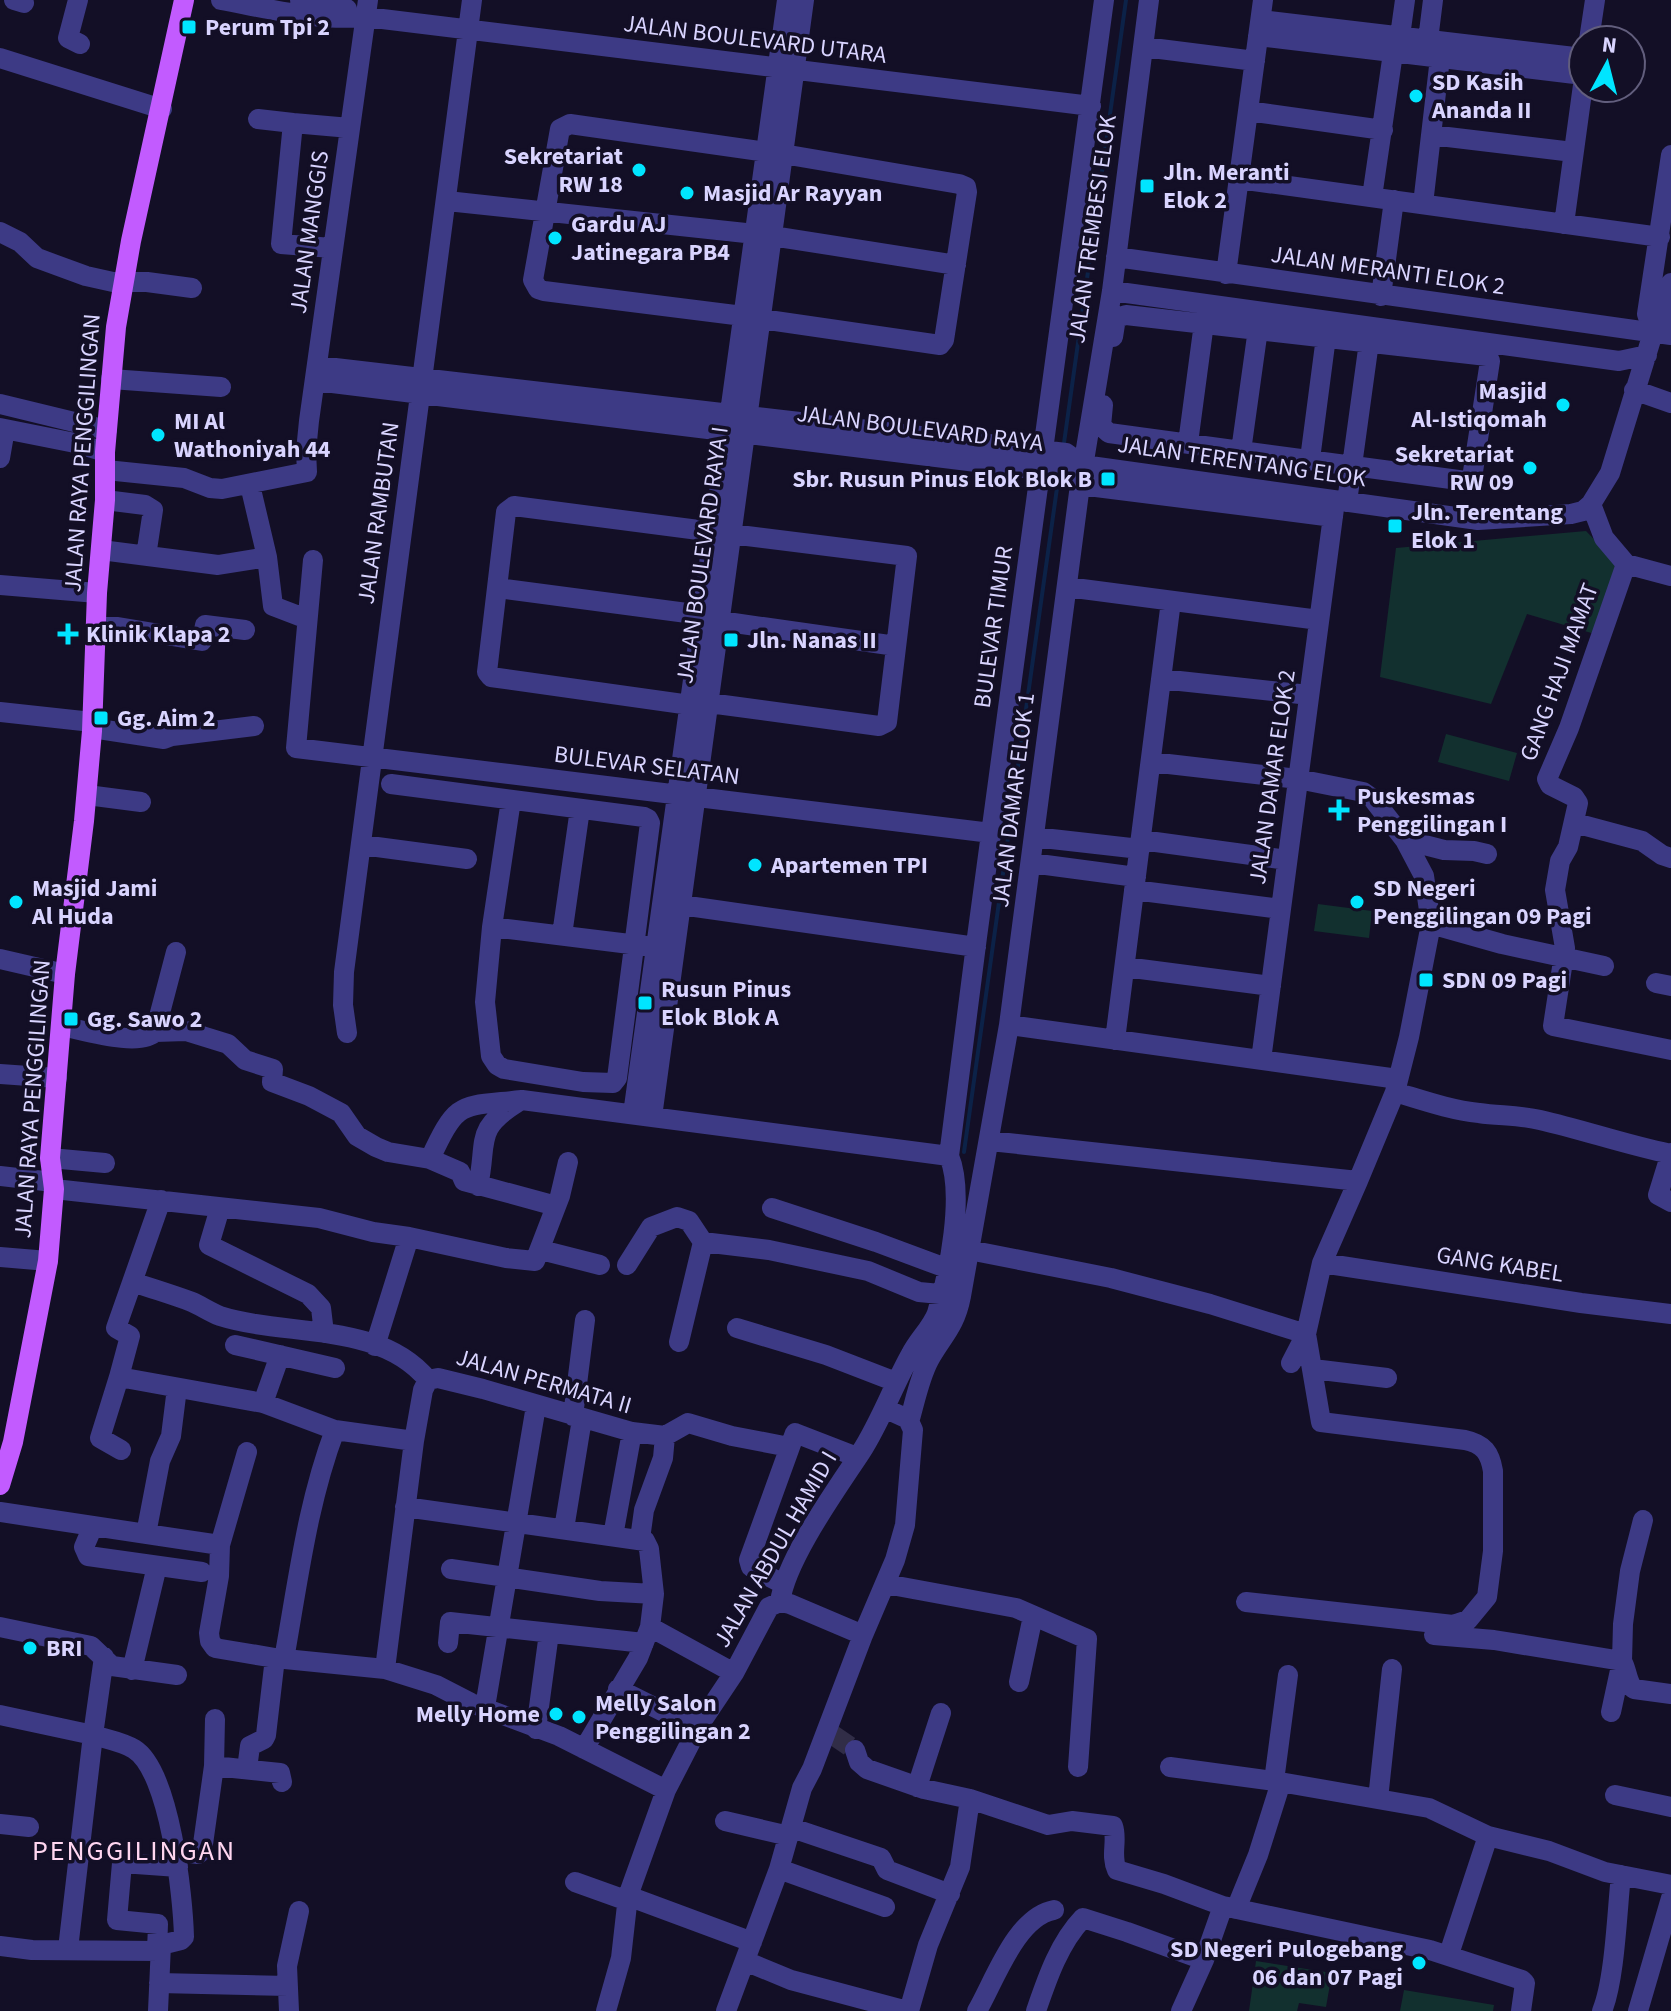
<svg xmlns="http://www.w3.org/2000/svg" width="1671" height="2011" font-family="'Source Sans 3',sans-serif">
	<rect width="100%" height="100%" fill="#130f26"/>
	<path fill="#12302f" d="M1586,531L1621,567L1605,637L1527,614L1491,704L1380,677L1396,548Z
		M1446,734L1517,753L1509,781L1438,762Z
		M1318,904L1372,911L1369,938L1314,931Z
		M1256,1961L1332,1973L1326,2007L1299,2003L1297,2011H1249Z
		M1404,1990L1494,2005L1493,2011H1400Z"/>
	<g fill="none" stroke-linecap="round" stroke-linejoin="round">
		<path stroke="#0c2248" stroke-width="4" d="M1064,443L1126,0
			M964,1152L1057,488"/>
		<path stroke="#312d47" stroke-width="20" stroke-dasharray="20 10" stroke-linecap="butt" d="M833,1735L855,1750"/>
		<path stroke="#3d3a85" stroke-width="20" d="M14,0L24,3
			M78,0L68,38L80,44
			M221,0C269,9 316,21 366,17L1091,106
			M300,0L347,9
			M1261,20L1583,58
			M1258,36L1583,75
			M1400,36L1405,0
			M1428,40L1433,0
			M1589,40L1595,0
			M1144,47L1255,61
			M0,58L162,109
			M1248,111L1383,130
			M258,119L293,123
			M1431,135L1573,152
			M1239,179L1660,237
			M1372,197L1393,53
			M447,201L755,234
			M1423,204L1440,58
			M1564,224L1583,85
			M0,232L20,242L37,258L86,276L113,282H147L192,288
			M772,236L956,265
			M332,248L281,244L293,123L350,128
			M1116,257L1671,335
			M1226,274L1263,0
			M1112,291L1619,361L1647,355
			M1381,296L1394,200
			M743,316L544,291L538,289L533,280L560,129L570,124L766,152
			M761,319L940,345L944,340L967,192L966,187L959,184L783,154
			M1653,333L1647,314L1671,155
			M1113,337L1116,318L1126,315L1487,356L1490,361L1472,478L1466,481L1241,451L1258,329
			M318,366L1066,453L1083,465
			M111,379L221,387
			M316,381L1041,470L1064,471L1083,465L1478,520L1571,514L1583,511L1591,504L1610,473L1653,333L1665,317L1671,283
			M1634,390L1671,403
			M0,404L107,430
			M1103,405L1101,426L1109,433L1241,451
			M0,428L75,443L105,452
			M1188,443L1204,323
			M0,458L5,429
			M1310,459L1326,337
			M106,470L184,478L210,488L222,489L307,472L306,451L309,421L368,0
			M250,485L267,557L273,606L307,619
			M1080,485L1333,517
			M105,500L145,505L153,510L146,556
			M1347,502L1369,342
			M1591,504L1604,538L1626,564L1671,576
			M101,550L218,565L267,557
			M313,560L296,748L991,833
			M1626,564L1569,728L1547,779L1550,785L1574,797L1578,803L1568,847L1560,861L1555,890L1565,948L1553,1026L1671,1050
			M0,585L97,593
			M1067,587L1319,620
			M498,588L702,615
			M720,621L896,646
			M96,627H118L202,641L205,625L245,630
			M1161,679L1309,695
			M709,703L879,726L887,722L907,556L731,534
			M690,705L491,677L487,672L506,512L514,506L714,532
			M0,712L92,722
			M92,728L164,739L172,736L254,726
			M391,784L644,817L648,819L650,823L617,1078L613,1083L583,1082L504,1069L497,1065L491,1056L485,1002L492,927L511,800
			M87,795L141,802
			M1575,823L1642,841L1662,855L1671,858
			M1034,837L1140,849
			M1141,840L1287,860
			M1405,840L1444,850L1474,851L1487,854
			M362,845L467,859
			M1031,863L1136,877
			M1134,890L1281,909
			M681,905L976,947
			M1431,924L1502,944L1604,966
			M492,927L646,946
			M562,935L580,809
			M0,959L65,974
			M1125,967L1271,986
			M1656,983L1671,986
			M1009,1025L1398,1079
			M61,1026C83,1030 140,1048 155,1032L176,952
			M155,1032L186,1031L228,1044L245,1060L273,1069L272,1082L309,1096L341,1113L357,1136L376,1147L388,1152L430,1159L460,1172L464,1181L556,1206
			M347,1033L343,1005L344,972L472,0
			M1115,1040L1171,601
			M1261,1060L1335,501
			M0,1074L57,1078
			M1395,1092C1422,1100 1450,1110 1479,1113C1499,1116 1520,1115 1540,1120C1584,1130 1626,1145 1671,1154
			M633,1114L787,0
			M652,1117L804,0
			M990,1141L1358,1181L1395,1092L1409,1037L1431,924L1424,876L1405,840L1373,799L1363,792L1298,779L1151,762
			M1671,1153L1658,1195L1671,1202
			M50,1158L105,1163
			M430,1159C458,1099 459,1107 522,1100L949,1156
			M0,1176L53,1182
			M478,1186C488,1141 473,1130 518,1102
			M54,1189L319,1218L373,1232L409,1237
			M161,1200L116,1328L130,1336L119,1377L263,1403L335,1430L414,1441
			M220,1208L209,1245L308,1294L321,1308L324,1333
			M772,1208L876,1242L946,1268
			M703,1242L769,1250L868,1271L919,1292L961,1296L1009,1025L1080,485L1112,291L1149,0
			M541,1250L600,1265
			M969,1250L1111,1278L1210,1304L1306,1334L1321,1422L1465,1440C1484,1444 1490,1453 1493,1471V1551L1487,1597L1468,1620L1453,1625L1246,1602
			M0,1257L48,1261
			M1322,1263L1581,1303L1671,1314
			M627,1265L651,1227L677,1217L689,1221L703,1242L679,1342
			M133,1282C153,1289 173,1295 192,1302C201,1306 210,1312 220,1316C286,1337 380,1321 428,1380
			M737,1328L826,1355L896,1382
			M235,1345L335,1368
			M375,1346L409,1237L506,1258L535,1261L560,1196L568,1162
			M1291,1363L1306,1334L1322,1263L1358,1181
			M1313,1369L1387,1378
			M119,1377L100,1438L121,1450
			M428,1380L438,1378L483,1389L632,1432L665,1436L688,1423L732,1436L789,1447
			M263,1403L280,1355
			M573,1416L585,1320
			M909,1422C915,1402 919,1379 929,1360C943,1335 955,1327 961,1296
			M247,1452L220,1545L219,1576L209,1633L210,1641L215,1648L275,1658L385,1669L436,1685L471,1703L559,1736L666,1790
			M405,1507L645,1541L649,1549L654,1594L650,1627L638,1658L584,1749
			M0,1512L220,1545
			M93,1526L84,1547L88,1556L202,1572
			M564,1529L582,1419
			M146,1534L160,1461L171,1436L177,1388
			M613,1536L632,1432
			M640,1539L644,1510L663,1458L665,1436
			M451,1569L600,1591L654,1594
			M783,1584L751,1567L749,1560L795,1433L857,1457
			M886,1584L1016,1608L1087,1639L1078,1767
			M780,1602C786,1559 836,1490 861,1452C881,1421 893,1386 911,1354C918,1340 932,1327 937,1313C949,1273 965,1194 949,1156L977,937L1104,0
			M780,1602L790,1604L863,1635
			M0,1627L91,1646L112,1666L177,1675
			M650,1627L734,1673
			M1434,1635L1494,1640L1622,1661C1627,1669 1627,1683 1634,1689L1671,1694
			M448,1643L450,1622L644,1643
			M104,1657L93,1735C106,1739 123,1742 134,1749C170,1771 183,1897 184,1937L181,1940L161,1945L158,2011
			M284,1659C298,1582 307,1504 335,1430
			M385,1669L414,1441L423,1390L428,1380
			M132,1670L157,1566
			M1019,1682L1033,1616
			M618,1689L664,1712L700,1724
			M485,1707L536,1406
			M1611,1712L1622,1661L1623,1624L1630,1571L1643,1520
			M0,1715L93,1735L68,1949
			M536,1729L549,1633
			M855,1750L859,1762L867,1769L924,1789L970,1799L1048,1825L1072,1821L1113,1826C1118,1840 1110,1855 1117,1870L1164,1884L1223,1906L1430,1950L1522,1980L1525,1983L1521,2011
			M214,1766L215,1719
			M1170,1767L1274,1781L1429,1808L1488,1836L1549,1851L1605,1872L1671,1885
			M247,1769L250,1746L264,1739L266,1735L275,1658
			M1274,1781L1288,1675
			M917,1787L941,1713
			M1615,1795L1671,1807
			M1378,1799L1392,1669
			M725,1821L789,1836
			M0,1824L29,1827
			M792,1828L881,1858L887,1870L950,1894
			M175,1851L198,1854L202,1851L214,1766L280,1773L282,1782
			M779,1869L885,1907
			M575,1882L628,1901
			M628,1896L752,1942
			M1236,1909L1258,1855L1281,1782
			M0,1946L32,1950L160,1951
			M157,1951L158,1924L117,1920L122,1863L178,1867
			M1449,1954L1488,1836
			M745,1961L791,1980L907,2011
			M159,1983L288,1986
			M289,2011L287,1966L299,1911
			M606,2011L621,1958L628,1896L666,1790L700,1724L734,1673L769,1607L780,1602
			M726,2011L779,1869L802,1788L812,1769L863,1635L895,1560L905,1525L913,1430L908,1419L886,1409
			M909,2011L928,1945L960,1867L970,1799
			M977,2011C995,1980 1016,1917 1054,1910
			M1036,2011C1047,1979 1059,1943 1083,1918L1127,1932L1204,1960
			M1181,2011L1204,1960L1223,1906
			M1602,2011C1615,1980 1617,1911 1621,1875
			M1638,2011L1671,1898"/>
		<path stroke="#c25bff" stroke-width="20" d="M0,1485L13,1442L48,1261L54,1189L50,1158L65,974L84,821L92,731L97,593L105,500V452L116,327L131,241L184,0"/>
	</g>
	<g fill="#00e5ff" stroke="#130f26" stroke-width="3">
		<rect x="181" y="19" width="16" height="16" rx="4"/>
		<circle cx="1416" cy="96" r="8"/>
		<circle cx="639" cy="170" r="8"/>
		<rect x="1139" y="178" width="16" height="16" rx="4"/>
		<circle cx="687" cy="193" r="8"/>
		<circle cx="555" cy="238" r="8"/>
		<circle cx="1563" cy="405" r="8"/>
		<circle cx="158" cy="435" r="8"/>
		<circle cx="1530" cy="468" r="8"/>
		<rect x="1100" y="471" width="16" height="16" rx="4"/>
		<rect x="1387" y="518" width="16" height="16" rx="4"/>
		<path d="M64 622h8v8h8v8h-8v8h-8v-8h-8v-8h8z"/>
		<rect x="723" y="632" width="16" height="16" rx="4"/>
		<rect x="93" y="710" width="16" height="16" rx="4"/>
		<path d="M1335 798h8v8h8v8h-8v8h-8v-8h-8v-8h8z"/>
		<circle cx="755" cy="865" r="8"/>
		<circle cx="16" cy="902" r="8"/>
		<circle cx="1357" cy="902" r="8"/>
		<rect x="1418" y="972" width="16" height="16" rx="4"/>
		<rect x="637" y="995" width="16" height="16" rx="4"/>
		<rect x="63" y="1011" width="16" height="16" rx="4"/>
		<circle cx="30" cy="1648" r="8"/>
		<circle cx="556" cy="1714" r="8"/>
		<circle cx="579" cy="1717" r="8"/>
		<circle cx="1419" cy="1963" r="8"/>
	</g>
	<g text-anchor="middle" stroke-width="7" stroke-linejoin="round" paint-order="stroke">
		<g font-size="24" font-weight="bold" fill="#d9d4ff" stroke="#130f26" text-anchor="start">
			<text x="205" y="35">Perum Tpi 2</text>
			<text x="1432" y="90">SD Kasih<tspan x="1432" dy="28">Ananda II</tspan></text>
			<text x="623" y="164" text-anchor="end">Sekretariat<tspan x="623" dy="28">RW 18</tspan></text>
			<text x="1163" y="180">Jln. Meranti<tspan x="1163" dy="28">Elok 2</tspan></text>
			<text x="703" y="201">Masjid Ar Rayyan</text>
			<text x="571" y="232">Gardu AJ<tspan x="571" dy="28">Jatinegara PB4</tspan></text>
			<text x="1547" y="399" text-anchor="end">Masjid<tspan x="1547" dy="28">Al-Istiqomah</tspan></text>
			<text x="174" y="429">MI Al<tspan x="174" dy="28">Wathoniyah 44</tspan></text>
			<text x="1514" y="462" text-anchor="end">Sekretariat<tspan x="1514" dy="28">RW 09</tspan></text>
			<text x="1092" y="487" text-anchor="end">Sbr. Rusun Pinus Elok Blok B</text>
			<text x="1411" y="520">Jln. Terentang<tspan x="1411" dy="28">Elok 1</tspan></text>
			<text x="86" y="642">Klinik Klapa 2</text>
			<text x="747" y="648">Jln. Nanas II</text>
			<text x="117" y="726">Gg. Aim 2</text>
			<text x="1357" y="804">Puskesmas<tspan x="1357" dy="28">Penggilingan I</tspan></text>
			<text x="771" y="873">Apartemen TPI</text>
			<text x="32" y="896">Masjid Jami<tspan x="32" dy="28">Al Huda</tspan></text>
			<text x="1373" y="896">SD Negeri<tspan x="1373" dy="28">Penggilingan 09 Pagi</tspan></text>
			<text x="1442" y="988">SDN 09 Pagi</text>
			<text x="661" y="997">Rusun Pinus<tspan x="661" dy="28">Elok Blok A</tspan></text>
			<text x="87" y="1027">Gg. Sawo 2</text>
			<text x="46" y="1656">BRI</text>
			<text x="595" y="1711">Melly Salon<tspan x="595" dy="28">Penggilingan 2</tspan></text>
			<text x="540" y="1722" text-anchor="end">Melly Home</text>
			<text x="1403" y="1957" text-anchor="end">SD Negeri Pulogebang<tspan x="1403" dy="28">06 dan 07 Pagi</tspan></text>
		</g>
		<g font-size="24" fill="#d9d4ff" stroke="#130f26">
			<text transform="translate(755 39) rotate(7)" y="8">JALAN BOULEVARD UTARA</text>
			<text transform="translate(1092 229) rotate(-82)" y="8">JALAN TREMBESI ELOK</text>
			<text transform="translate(309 232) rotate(-82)" y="8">JALAN MANGGIS</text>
			<text transform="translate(1388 270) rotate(8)" y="8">JALAN MERANTI ELOK 2</text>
			<text transform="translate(920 428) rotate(7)" y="8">JALAN BOULEVARD RAYA</text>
			<text transform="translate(82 453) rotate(-86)" y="8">JALAN RAYA PENGGILINGAN</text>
			<text transform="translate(1242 461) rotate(8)" y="8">JALAN TERENTANG ELOK</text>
			<text transform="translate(378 513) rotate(-82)" y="8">JALAN RAMBUTAN</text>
			<text transform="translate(702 555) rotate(-82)" y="8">JALAN BOULEVARD RAYA I</text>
			<text transform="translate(993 627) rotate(-82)" y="8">BULEVAR TIMUR</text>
			<text transform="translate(1559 672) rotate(-70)" y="8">GANG HAJI MAMAT</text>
			<text transform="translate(647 765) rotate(7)" y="8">BULEVAR SELATAN</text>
			<text transform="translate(1272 777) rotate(-82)" y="8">JALAN DAMAR ELOK 2</text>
			<text transform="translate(1013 800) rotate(-83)" y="8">JALAN DAMAR ELOK 1</text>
			<text transform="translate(32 1099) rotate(-86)" y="8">JALAN RAYA PENGGILINGAN</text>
			<text transform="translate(1500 1264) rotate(9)" y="8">GANG KABEL</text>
			<text transform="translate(544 1381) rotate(16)" y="8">JALAN PERMATA II</text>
			<text transform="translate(775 1549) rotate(-60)" y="8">JALAN ABDUL HAMID I</text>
		</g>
		<g font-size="28" letter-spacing="2" fill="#ffd6f0" stroke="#130f26">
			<text x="134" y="1860">PENGGILINGAN</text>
		</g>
	</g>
	<g transform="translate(1607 64) rotate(7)"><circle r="38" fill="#130f26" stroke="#625e7d" stroke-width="2"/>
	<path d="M0-6L14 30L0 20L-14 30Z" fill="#00e5ff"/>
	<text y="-12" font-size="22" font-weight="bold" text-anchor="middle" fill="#d9d4ff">N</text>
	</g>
</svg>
